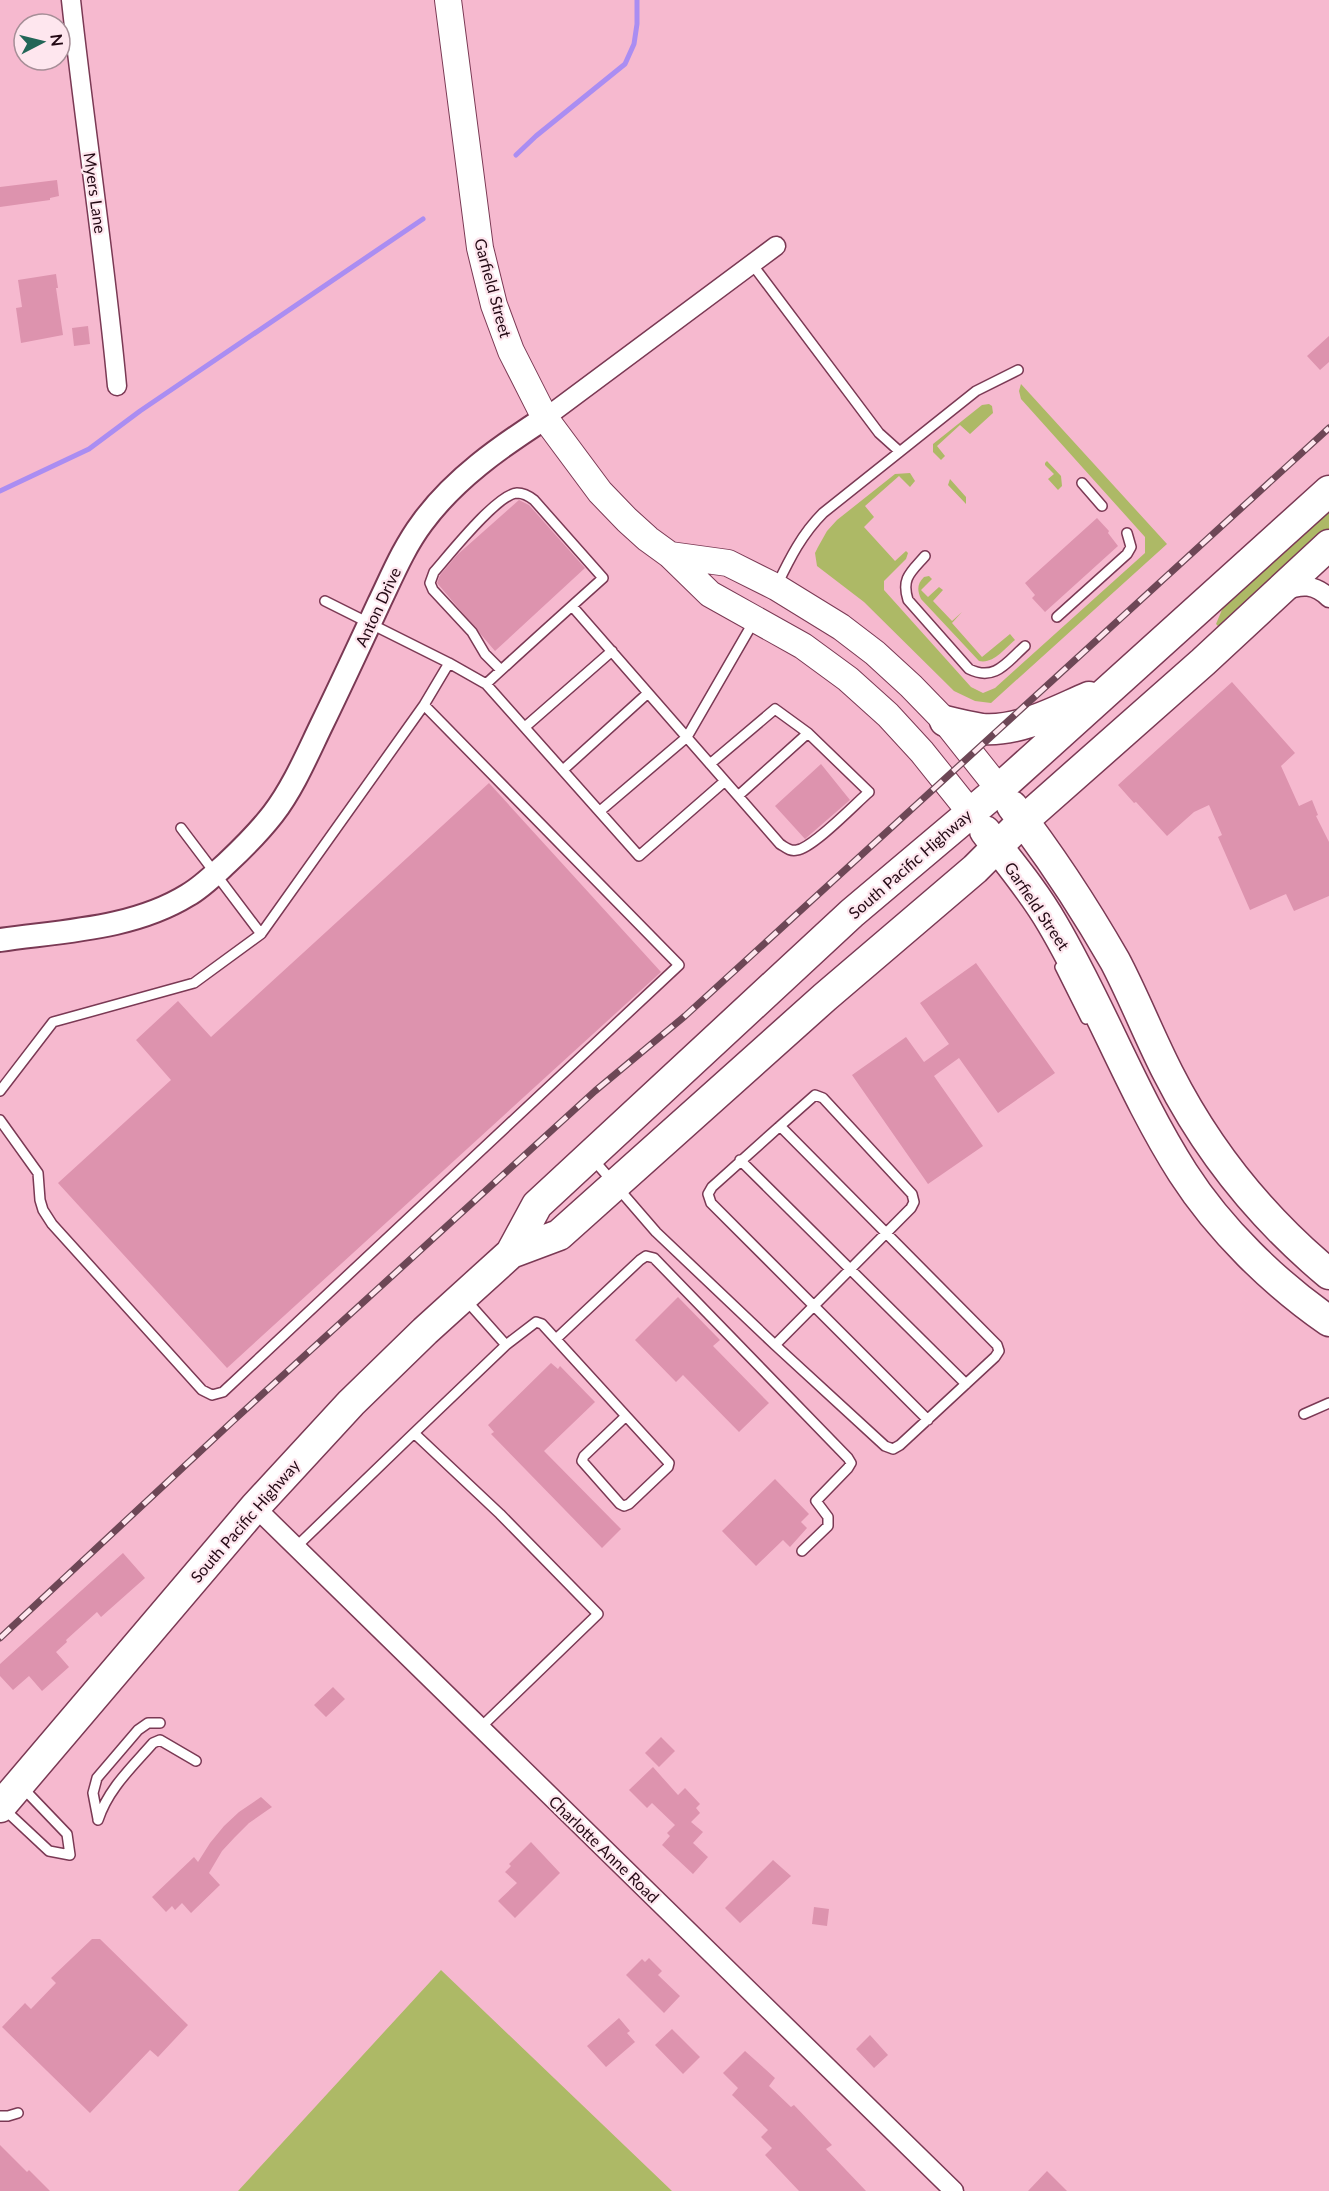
<svg xmlns="http://www.w3.org/2000/svg" width="1329" height="2191" font-family="Lato,sans-serif">
	<rect width="100%" height="100%" fill="#f6b9cf"/>
	<path fill="#adb966" d="M1021,384L1167,544L991,703L975,701L954,691L864,602L817,566L815,553L818,547L827,531L837,520L895,474L910,473L915,481L910,487L899,476L865,506L874,517L864,527L895,561L906,551L908,553L906,559L884,581V590L971,687L983,693L995,688L1145,553V537L1021,399L1019,391Z
		M989,404L992,406L993,413L970,434L960,425L937,446L945,456L941,460L933,452V444L982,405Z
		M1047,461L1061,476L1062,486L1058,490L1048,479L1054,474L1045,465V463Z
		M950,479L966,497V504L948,485Z
		M1329,505V529L1221,629L1216,624L1226,600Z
		M929,576L932,579L921,590L928,597L939,587L943,590L933,601L952,621L962,612L952,623L982,657L1010,634L1015,640C1004,649 994,664 979,661L921,599C917,590 917,584 924,577Z
		M441,1970L672,2191H238Z"/>
	<g fill="none" stroke-linecap="round" stroke-linejoin="round">
		<path stroke="#aa8df2" stroke-width="5" d="M516,155L536,136L625,64L634,44L637,24V0
			M0,491L89,449L140,411L423,219"/>
	</g>
	<path fill="#dd93ae" d="M57,180L59,196L50,198V200L0,207V187Z
		M56,274L58,288H56L63,335L21,343L16,308L22,307L18,280Z
		M88,326L90,344L74,346L72,328Z
		M1329,336V362L1320,370L1307,356Z
		M519,500L529,505L585,568L495,651L437,583L440,575L457,555Z
		M1097,518L1109,531L1108,533L1118,546L1045,612L1032,598L1035,595L1025,583Z
		M1232,682L1295,753L1281,766L1299,806L1312,800L1318,815L1316,816L1329,842V896L1294,911L1286,894L1250,910L1218,837L1222,835L1209,805L1194,812L1167,836L1136,802L1134,803L1118,785Z
		M821,764L850,800L805,839L775,806Z
		M489,783L661,972L227,1368L58,1183L171,1080L136,1040L178,1001L211,1037Z
		M976,963L1055,1073L998,1113L959,1058L934,1076L983,1146L928,1184L852,1075L906,1037L924,1062L949,1044L920,1003Z
		M678,1297L720,1340L713,1346L769,1403L739,1432L683,1375L676,1382L635,1340Z
		M551,1363L558,1369L560,1366L595,1402L544,1451L621,1529L602,1548L491,1434L494,1432L488,1425Z
		M775,1479L809,1514L801,1522L807,1528L790,1547L783,1540L756,1566L722,1531Z
		M123,1553L145,1578L101,1617L97,1612L66,1640L67,1642L56,1652L69,1667L42,1691L29,1676L13,1690L0,1676V1664Z
		M333,1687L345,1699L326,1717L314,1705Z
		M661,1737L675,1751L659,1767L645,1753Z
		M653,1767L678,1795L685,1788L700,1804L696,1808L700,1813L691,1822L703,1832L693,1843L708,1857L693,1874L662,1845L670,1836L667,1833L675,1825L652,1803L647,1808L629,1790Z
		M261,1797L272,1807L249,1823L235,1837L222,1851L209,1873L220,1885L191,1913L182,1903L175,1910L172,1906L166,1912L152,1897L194,1857L198,1862L210,1843L224,1826L239,1812Z
		M531,1842L560,1873L515,1918L498,1901L517,1883L505,1872L511,1866L509,1864Z
		M773,1860L791,1876L740,1923L725,1908Z
		M814,1907L829,1909L827,1926L812,1924Z
		M92,1939H100L188,2025L158,2057L150,2050L90,2113L2,2027L25,2003L31,2009L56,1983L51,1978Z
		M649,1958L662,1971L658,1975L680,1996L664,2013L626,1975L642,1959L645,1962Z
		M619,2018L630,2031L627,2033L635,2042L606,2067L587,2046Z
		M672,2029L700,2057L683,2074L655,2045Z
		M870,2035L888,2055L874,2068L856,2049Z
		M745,2051L775,2078L769,2086L791,2107L794,2105L832,2145L826,2149L866,2191H799L765,2155L772,2148L761,2137L768,2130L732,2095L738,2088L723,2073Z
		M0,2145L27,2172L29,2170L50,2191H0Z
		M1047,2171L1067,2191H1028Z"/>
	<g fill="none" stroke-linecap="round" stroke-linejoin="round">
		<g stroke="#7a3954" stroke-width="12">
			<path id="service" d="M752,264L879,433L899,451
				M1082,483L1102,506
				M925,556C911,572 901,578 908,600L969,669C995,682 1007,662 1025,646
				M777,585C790,558 802,534 823,513L976,391L1018,370
				M325,601L449,663L486,684L639,856L725,781
				M572,606L780,844C785,847 790,852 797,850C813,848 855,804 869,792L808,733L775,709L710,764
				M1057,617L1127,554L1131,547L1127,533
				M486,684C525,648 564,613 603,578L534,500C529,496 524,493 517,493C497,494 449,555 434,572L430,583L433,590L472,632L485,654L501,670
				M424,705L449,663
				M525,727L612,651
				M563,770L648,693
				M738,796L808,733
				M600,811L687,737L754,621
				M1060,967L1086,1019
				M0,1091L53,1022L194,983L261,934
				M0,1120L38,1173L40,1200L43,1210L52,1224L202,1390L212,1395L223,1392L679,965L424,705L261,934L181,828
				M780,1126L712,1187L708,1194L711,1203L928,1420
				M592,1158L656,1232L775,1345L885,1446L893,1449L900,1445L995,1357L999,1351L997,1345L780,1126L815,1095L823,1098L912,1194L914,1202L911,1208L775,1345
				M740,1160L966,1384
				M466,1300L506,1345
				M556,1339L640,1260L646,1256L654,1258L848,1458L851,1463L848,1468L816,1501L828,1517V1526L802,1551
				M1304,1414L1329,1403
				M414,1433L506,1345L536,1322L542,1324L626,1416L584,1456L582,1461L620,1504L624,1506L629,1504L668,1467L669,1463L626,1416
				M296,1547L414,1433L500,1514L598,1614L480,1728
				M4,1809L49,1851L70,1855L67,1834L22,1787
				M98,1819L93,1793L97,1778L138,1730L148,1723H160
				M98,1820C108,1789 132,1767 153,1743L160,1740L196,1761
				M0,2116H8L18,2113"/>
		</g>
		<g stroke="#7a3954" stroke-width="21">
			<path id="minor" d="M71,0C85,129 105,257 117,386
				M545,418L776,246
				M1284,591C1302,584 1315,584 1329,598
				M255,1507L954,2191"/>
		</g>
		<g stroke="#7a3954" stroke-width="26">
			<path id="tertiary" d="M0,940C63,931 133,929 188,895C202,887 215,874 227,863C243,848 259,832 273,814C293,788 307,755 321,726C341,685 360,644 379,603C392,576 404,547 422,523C454,479 500,447 545,418"/>
		</g>
		<g stroke="#7a3954" stroke-width="28">
			<path id="secondary" d="M448,0L480,248L494,305L511,351L545,418L600,492L627,520L648,539L670,555L710,594L803,646L848,679L888,715L922,752L970,812
				M670,555L728,563L776,587L841,627L875,653L911,686L945,721L999,789"/>
		</g>
		<g stroke="#7a3954" stroke-width="33">
			<path id="primary" d="M945,721C957,724 970,727 982,729C1019,732 1056,711 1089,697
				M1012,806C1050,855 1084,907 1115,961C1134,997 1149,1036 1168,1073C1207,1150 1263,1219 1329,1274
				M985,831C1008,861 1033,890 1052,923C1100,1004 1132,1093 1183,1173C1219,1229 1274,1283 1329,1321
				M511,1253L559,1235L825,997L975,869L1023,821L1203,662L1329,545
				M0,1807L255,1507L351,1403L425,1331L511,1253L537,1205L852,913L999,789L1329,491"/>
		</g>
		<use href="#service" stroke="#fff" stroke-width="9"/>
		<use href="#minor" stroke="#fff" stroke-width="18"/>
		<use href="#tertiary" stroke="#fff" stroke-width="22"/>
		<use href="#secondary" stroke="#fff" stroke-width="26"/>
		<use href="#primary" stroke="#fff" stroke-width="30"/>
		<g stroke="#6d4756" stroke-width="7">
			<path id="rail" d="M0,1638L234,1420L595,1091L685,1016L1329,428"/>
		</g>
		<use href="#rail" stroke="#fee6ee" stroke-width="4.5" stroke-dasharray="14" stroke-linecap="butt"/>
	</g>
	<g text-anchor="middle" stroke-width="4.5" stroke-linejoin="round" paint-order="stroke">
		<g font-size="16" fill="#230914" stroke="#fee6ee">
			<text transform="translate(95 193) rotate(82)" y="6">Myers Lane</text>
			<text transform="translate(493 288) rotate(75)" y="6">Garfield Street</text>
			<text transform="translate(378 607) rotate(-65)" y="6">Anton Drive</text>
			<text transform="translate(910 864) rotate(-41)" y="6">South Pacific Highway</text>
			<text transform="translate(1037 906) rotate(56)" y="6">Garfield Street</text>
			<text transform="translate(245 1521) rotate(-49)" y="6">South Pacific Highway</text>
			<text transform="translate(604 1849) rotate(44)" y="6">Charlotte Anne Road</text>
		</g>
	</g>
	<g transform="translate(42 42) rotate(83)"><circle r="28" fill="#fee6ee" stroke="#a68e97" stroke-width="1.5"/>
	<path d="M0-4.5L10 22L0 15L-10 22Z" fill="#226657"/>
	<text y="-9" font-size="16" font-weight="bold" text-anchor="middle" fill="#230914">N</text>
	</g>
</svg>
